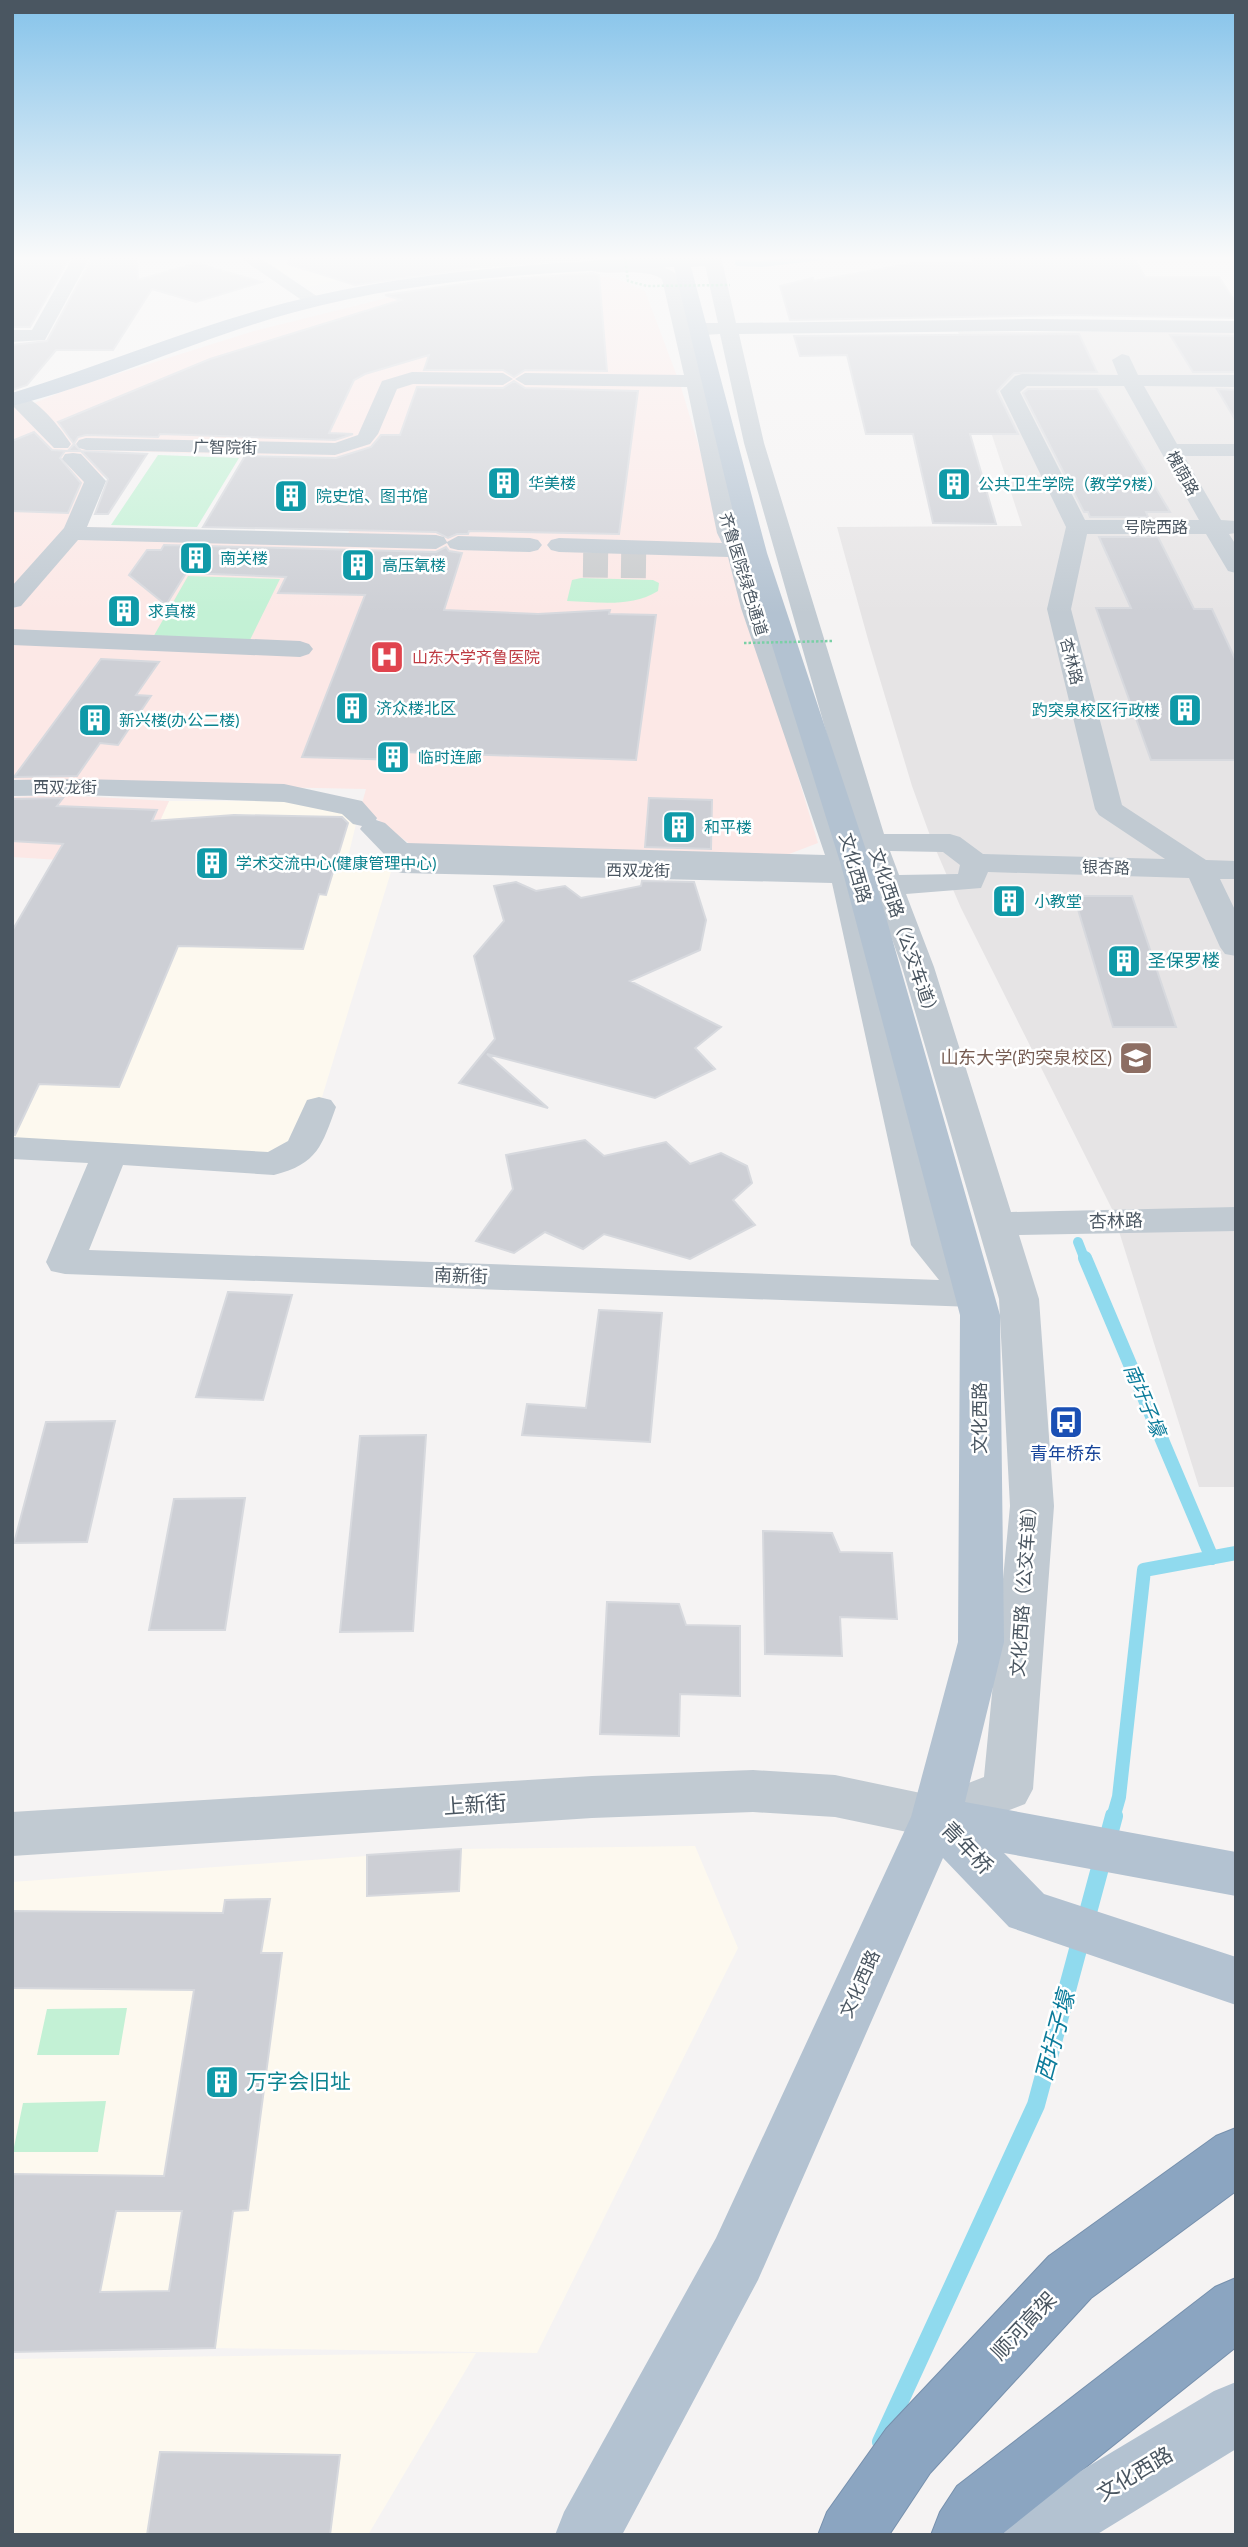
<svg xmlns="http://www.w3.org/2000/svg" width="1248" height="2547" font-family="Lato,'Noto Sans SC',sans-serif">
	<rect width="100%" height="100%" fill="#f5f3f3"/>
	<path fill="#fdf9ef" d="M255,257H504L406,264L309,287Z
		M169,801H299L358,816L347,861L394,862L319,1107L274,1164L12,1139V1089L38,1090Z
		M695,1846L738,1948L537,2353L215,2348L12,2352V1882L461,1849Z
		M476,2353L368,2535H12V2359Z"/>
	<path fill="#e6e4e5" d="M958,332H1236V1487H1199L1112,1209L961,908L932,841L912,786L869,643L837,527L1022,526Z"/>
	<path fill="#fce8e6" fill-rule="evenodd" d="M578,272L617,279L645,291L681,387L818,843L776,859L415,848L361,807L366,789L73,783L12,779V407L29,405L69,389L254,331L415,291ZM111,451L381,458L382,459L347,536L87,527Z
		M59,795L169,801L140,865L12,857V797Z"/>
	<path fill="#c3f1d5" d="M158,455L239,458L197,527L111,525Z
		M188,576L280,579L249,642L152,639Z
		M581,578L653,580L659,583L658,591C630,608 598,602 567,601L572,580Z
		M127,2008L119,2055H37L47,2009Z
		M106,2101L98,2152H13L23,2103Z"/>
	<g fill="none" stroke-linecap="round" stroke-linejoin="round">
		<path stroke="#90daee" stroke-width="6" d="M738,263L762,264L822,257"/>
		<path stroke="#90daee" stroke-width="10" d="M1078,1242L1085,1260"/>
		<path stroke="#90daee" stroke-width="14" d="M1085,1258L1212,1558
			M1113,1818L1119,1797L1144,1570L1236,1553"/>
		<path stroke="#90daee" stroke-width="18" d="M881,2442L1036,2105L1114,1816"/>
	</g>
	<path fill="#cdcfd5" stroke="#d7d9de" stroke-width="2" fill-rule="evenodd" d="M137,257L138,280L196,263L262,282L196,302L152,289L113,350H56L27,385L12,390V345L47,341L91,260Z
		M289,257H597V258L474,268L355,285L288,264Z
		M971,257H1134L1145,277H1219L1236,303V318L1070,315L790,320L780,286L813,278L814,281L913,263H973Z
		M12,260H68L30,327H12Z
		M592,273L599,275L607,371L525,370L514,377L503,370H424L429,355L365,374L354,380L329,433L353,434L335,440L160,434L158,437L86,435L78,437L74,444L58,422L210,359L401,300L385,295L483,281Z
		M1079,334L1097,372L1014,373L997,391L1018,434H970L996,524L933,523L913,434H866L847,355L800,356L794,336Z
		M1170,335L1236,336V372H1193Z
		M514,381L525,388L638,391L619,534L469,531L468,534H457L448,538L436,532L203,527L245,456L336,458L371,447L381,435H400L417,387L503,388Z
		M1028,389H1097L1170,512H1146L1148,517H1090L1088,512H1084L1023,393Z
		M1217,389L1236,390V421Z
		M34,432L52,450L68,451L74,444L81,451H65L60,458L81,483L68,513L12,511V441Z
		M81,451L147,454L108,514H95L108,479Z
		M1099,537H1158L1194,609H1212L1236,661V760H1151L1096,608H1131Z
		M164,545L436,552L446,547L449,551L462,553L444,610L538,614L610,610L609,614L656,615L636,760L402,752L400,760L302,757L365,595L278,593L286,577L186,573L166,605L129,575L147,550H161Z
		M101,659L159,662L136,695L151,696L118,745L100,743L77,776L14,777Z
		M63,798L57,806L157,810L152,821L234,815L342,817L348,823L326,895L319,894L303,949L178,946L119,1087L39,1084L15,1135L12,1134V931L63,844L12,841V799Z
		M649,798L712,800L711,849L645,847Z
		M642,881L694,882L706,920L700,950L630,981L721,1027L695,1048L715,1069L655,1098L487,1054L548,1108L459,1083L495,1039L474,956L504,921L494,886L516,882L536,891L565,886L581,898L641,886Z
		M1074,896H1132L1176,1027H1113Z
		M585,1140L604,1156L666,1142L690,1164L721,1153L747,1166L752,1183L733,1200L755,1225L690,1259L604,1234L583,1249L545,1232L514,1253L476,1241L513,1189L506,1155Z
		M228,1292L292,1295L263,1400L196,1397Z
		M599,1310L662,1313L650,1442L522,1435L527,1404L586,1408Z
		M115,1421L87,1542L14,1543L46,1422Z
		M426,1435L413,1631L340,1632L360,1436Z
		M245,1498L225,1630H149L174,1499Z
		M763,1531L832,1533L840,1552L892,1553L897,1619L840,1617L842,1656L765,1654Z
		M607,1602L679,1604L686,1625L740,1626V1696L680,1694L679,1736L600,1734Z
		M461,1849L459,1891L367,1896V1855Z
		M270,1899L261,1953H282L248,2210L233,2211L215,2348L12,2352V2174L164,2176L194,1990L12,1988V1911L223,1913L225,1900ZM116,2211H182L169,2291L100,2292Z
		M160,2452L340,2455L330,2535H147Z"/>
	<g fill="none" stroke-linecap="round" stroke-linejoin="round">
		<path stroke="#caccce" stroke-width="25" stroke-dasharray="25 13" stroke-linecap="butt" d="M583,565L657,566"/>
		<g stroke="#7690ad" stroke-width="2">
			<path id="highway" d="M1236,2128V2191L1091,2298L930,2473L889,2535H818L827,2512L886,2429L1049,2256L1216,2136Z
				M1236,2278V2347L1001,2535H931L940,2512L957,2486L1215,2287Z"/>
		</g>
		<path fill="#c1cad2" fill-rule="evenodd" d="M73,257H90L45,340L12,342V330H32Z
			M239,257H259L318,297L315,301H303Z
			M707,257H719L722,261L736,323L1028,319L1236,321V333L1028,331L739,334L764,443L884,834H950L960,837L983,854L1165,859L1099,815L1095,809L1047,609L1066,527L1000,391L1015,376L1022,374L1118,375L1112,360L1122,354L1129,356L1138,375H1236V387L1144,386L1177,444H1236V456H1184L1221,520L1236,521V533L1229,534L1236,545V573L1228,571L1206,534H1087L1071,609L1122,805L1206,860L1236,861V879H1220L1236,912V956L1225,954L1220,947L1189,878L988,872L981,888L906,894L934,967L1011,1212L1236,1207V1231L1019,1235L1039,1299L1054,1506L1033,1789L1025,1804L936,1838L835,1817L753,1812L592,1818L12,1856V1812L592,1776L753,1770L835,1775L935,1796L984,1777L1010,1506L999,1299L902,967L874,889L863,886L948,1242L992,1294L987,1303L973,1307L65,1274L51,1271L46,1262L88,1163L12,1159V1137L268,1152L288,1141L307,1100L319,1097L331,1100L336,1107C322,1145 318,1164 274,1175L123,1165L89,1250L939,1280L911,1245L832,883L402,873L391,870L385,855L360,829L362,826L353,824L342,814L284,802L80,795L12,796V780L80,779L284,784L362,801L377,818L376,820L385,823L407,843L825,855L741,608L728,557L559,552L551,550L547,545L551,540L559,538L722,543L717,533L687,387L525,385L515,379L525,373L684,375L662,279C639,265 599,279 588,268C603,252 665,260 679,277L712,407L739,533L751,552L765,608L853,850L858,844L744,443L720,334L703,335L694,329L703,323H718L704,261ZM1027,386H1124L1199,520H1085L1020,392ZM890,851L943,852L960,865L958,874L899,875Z
			M412,372L503,373L513,379L503,385L413,384L397,389L378,434L370,444L335,455L86,450L79,448L76,444L79,440L86,438L335,443L358,435L382,381Z
			M16,393C38,399 59,426 71,444L68,448H54L12,405V394Z
			M73,453L81,454L106,481L87,527L436,535L444,537L447,542L458,536L530,538L538,540L542,545L538,550L530,552L458,550L450,548L447,543L436,549L78,540L21,606L12,608V586L64,528L84,482L62,459L65,454Z
			M12,629L300,641L309,644L313,649L309,654L300,657L12,645Z"/>
		<path fill="#b3c2d1" fill-rule="evenodd" d="M665,257H722L719,265L691,267L767,553L871,865L1000,1315L1004,1642L965,1802L1236,1852V1896L1004,1853L1044,1894L1236,1957V2005L1009,1927L943,1858L758,2280L622,2535H555L564,2512L716,2238L911,1817L958,1642L960,1315L841,865L743,553L674,267C547,272 418,278 295,312C199,338 108,382 12,406V393C104,365 192,327 285,303C410,271 537,263 665,257Z
			M1236,2382V2449L1096,2535H1003L1012,2512L1214,2391Z"/>
		<use href="#highway" fill="#8ba5c1" fill-rule="evenodd"/>
		<path stroke="#7ad0a6" stroke-width="2.5" stroke-dasharray="2.5 2" stroke-linecap="butt" d="M625,257L628,281L647,286L730,285
			M744,643L833,641"/>
	</g>
	<linearGradient id="sky" x2="0" y2="1"><stop stop-color="#85c3ea"/><stop offset="0.42" stop-color="#fafafa"/><stop offset="1" stop-color="#fafafa" stop-opacity="0"/></linearGradient>
	<rect width="1248" height="614" fill="url(#sky)"/>
	<defs>
		<g id="building-square" transform="scale(1.75)"><rect x="-9" y="-9" width="18" height="18" rx="4" fill="#0f9aa8" stroke="#fff"/><path d="M-4-6H4V6H1V3H-1V6H-4ZM-2.5-4.3h1.7v1.8h-1.7ZM.8-4.3h1.7v1.8H.8ZM-2.5-1h1.7V.8h-1.7ZM.8-1h1.7V.8H.8Z" fill="#fff"/></g>
		<g id="hospital-square" transform="scale(1.75)"><rect x="-9" y="-9" width="18" height="18" rx="4" fill="#e0444e" stroke="#fff"/><path d="M-5-5h3v3.5h4V-5h3V5h-3V1.5h-4V5h-3Z" fill="#fff"/></g>
		<g id="university-square" transform="scale(1.75)"><rect x="-9" y="-9" width="18" height="18" rx="4" fill="#8d6e63" stroke="#fff"/><path d="M0-5L7-2L0 1L-7-2ZM-4 1L0 2.5L4 1V4Q0 6-4 4Z" fill="#fff"/></g>
		<g id="bus-square" transform="scale(1.75)"><rect x="-9" y="-9" width="18" height="18" rx="4" fill="#1a4fb4" stroke="#fff"/><path d="M-5-6H5V4H4V6H2V4H-2V6H-4V4H-5ZM-3.5-4V0h7V-4ZM-3.5 1.2v1.5H-2V1.2ZM2 1.2v1.5H3.5V1.2Z" fill="#fff"/></g>
	</defs>
	<g fill-rule="evenodd">
		<use href="#building-square" x="504" y="483"/>
		<use href="#building-square" x="954" y="484"/>
		<use href="#building-square" x="291" y="496"/>
		<use href="#building-square" x="196" y="558"/>
		<use href="#building-square" x="358" y="565"/>
		<use href="#building-square" x="124" y="611"/>
		<use href="#hospital-square" x="387" y="657"/>
		<use href="#building-square" x="352" y="708"/>
		<use href="#building-square" x="1185" y="710"/>
		<use href="#building-square" x="95" y="720"/>
		<use href="#building-square" x="393" y="757"/>
		<use href="#building-square" x="679" y="827"/>
		<use href="#building-square" x="212" y="863"/>
		<use href="#building-square" x="1009" y="901"/>
		<use href="#building-square" x="1124" y="961"/>
		<use href="#university-square" x="1136" y="1058"/>
		<use href="#bus-square" x="1066" y="1422"/>
		<use href="#building-square" x="222" y="2082"/>
	</g>
	<g text-anchor="middle" stroke-width="5" stroke-linejoin="round" paint-order="stroke">
		<g font-size="16" fill="#4a5661" stroke="#fff">
			<text transform="translate(225 447) rotate(1)" y="6">广智院街</text>
			<text transform="translate(1183 473) rotate(61)" y="6">槐荫路</text>
			<text x="1156" y="533">号院西路</text>
			<text transform="translate(744 574) rotate(73)" y="6">齐鲁医院绿色通道</text>
			<text transform="translate(1072 661) rotate(76)" y="6">杏林路</text>
			<text x="65" y="793">西双龙街</text>
			<text transform="translate(1106 867) rotate(2)" y="6">银杏路</text>
			<text transform="translate(638 870) rotate(1)" y="6">西双龙街</text>
		</g>
		<g font-size="16" fill="#0d838f" stroke="#fff" text-anchor="start">
			<text x="528" y="489">华美楼</text>
			<text x="978" y="490">公共卫生学院（教学9楼）</text>
			<text x="316" y="502">院史馆、图书馆</text>
			<text x="220" y="564">南关楼</text>
			<text x="382" y="571">高压氧楼</text>
			<text x="148" y="617">求真楼</text>
			<text x="376" y="714">济众楼北区</text>
			<text x="1160" y="716" text-anchor="end">趵突泉校区行政楼</text>
			<text x="119" y="726">新兴楼(办公二楼)</text>
			<text x="418" y="763">临时连廊</text>
			<text x="704" y="833">和平楼</text>
			<text x="236" y="869">学术交流中心(健康管理中心)</text>
			<text x="1034" y="907">小教堂</text>
		</g>
		<g font-size="16" fill="#be3a42" stroke="#fff" text-anchor="start">
			<text x="412" y="663">山东大学齐鲁医院</text>
		</g>
		<g font-size="18" fill="#4a5661" stroke="#fff">
			<text transform="translate(855 868) rotate(74)" y="6">文化西路</text>
			<text transform="translate(904 934) rotate(71)" y="6">文化西路（公交车道）</text>
			<text transform="translate(1116 1221) rotate(-1)" y="6">杏林路</text>
			<text transform="translate(461 1276) rotate(2)" y="6">南新街</text>
			<text transform="translate(980 1418) rotate(-90)" y="6">文化西路</text>
			<text transform="translate(1024 1587) rotate(-86)" y="6">文化西路（公交车道）</text>
			<text transform="translate(860 1984) rotate(-66)" y="6">文化西路</text>
		</g>
		<g font-size="18" fill="#0d838f" stroke="#fff" text-anchor="start">
			<text x="1148" y="967">圣保罗楼</text>
		</g>
		<g font-size="18" fill="#785e54" stroke="#fff" text-anchor="end">
			<text x="1112" y="1064">山东大学(趵突泉校区)</text>
		</g>
		<g font-size="18" fill="#164399" stroke="#fff">
			<text x="1066" y="1460">青年桥东</text>
		</g>
		<g font-size="19" font-style="italic" fill="#0c7c9b" stroke="#fff">
			<text transform="translate(1145 1400) rotate(67)" y="7">南圩子壕</text>
		</g>
		<g font-size="21" fill="#4a5661" stroke="#fff">
			<text transform="translate(475 1805) rotate(-4)" y="7">上新街</text>
			<text transform="translate(967 1848) rotate(46)" y="7">青年桥</text>
			<text transform="translate(1024 2326) rotate(-47)" y="7">顺河高架</text>
			<text transform="translate(1135 2474) rotate(-31)" y="7">文化西路</text>
		</g>
		<g font-size="21" fill="#0d838f" stroke="#fff" text-anchor="start">
			<text x="246" y="2089">万字会旧址</text>
		</g>
		<g font-size="23" font-style="italic" fill="#0c7c9b" stroke="#fff">
			<text transform="translate(1055 2036) rotate(-75)" y="8">西圩子壕</text>
		</g>
	</g>
	<rect width="1248" height="2547" fill="none" stroke="#4a5661" stroke-width="28"/>
</svg>
